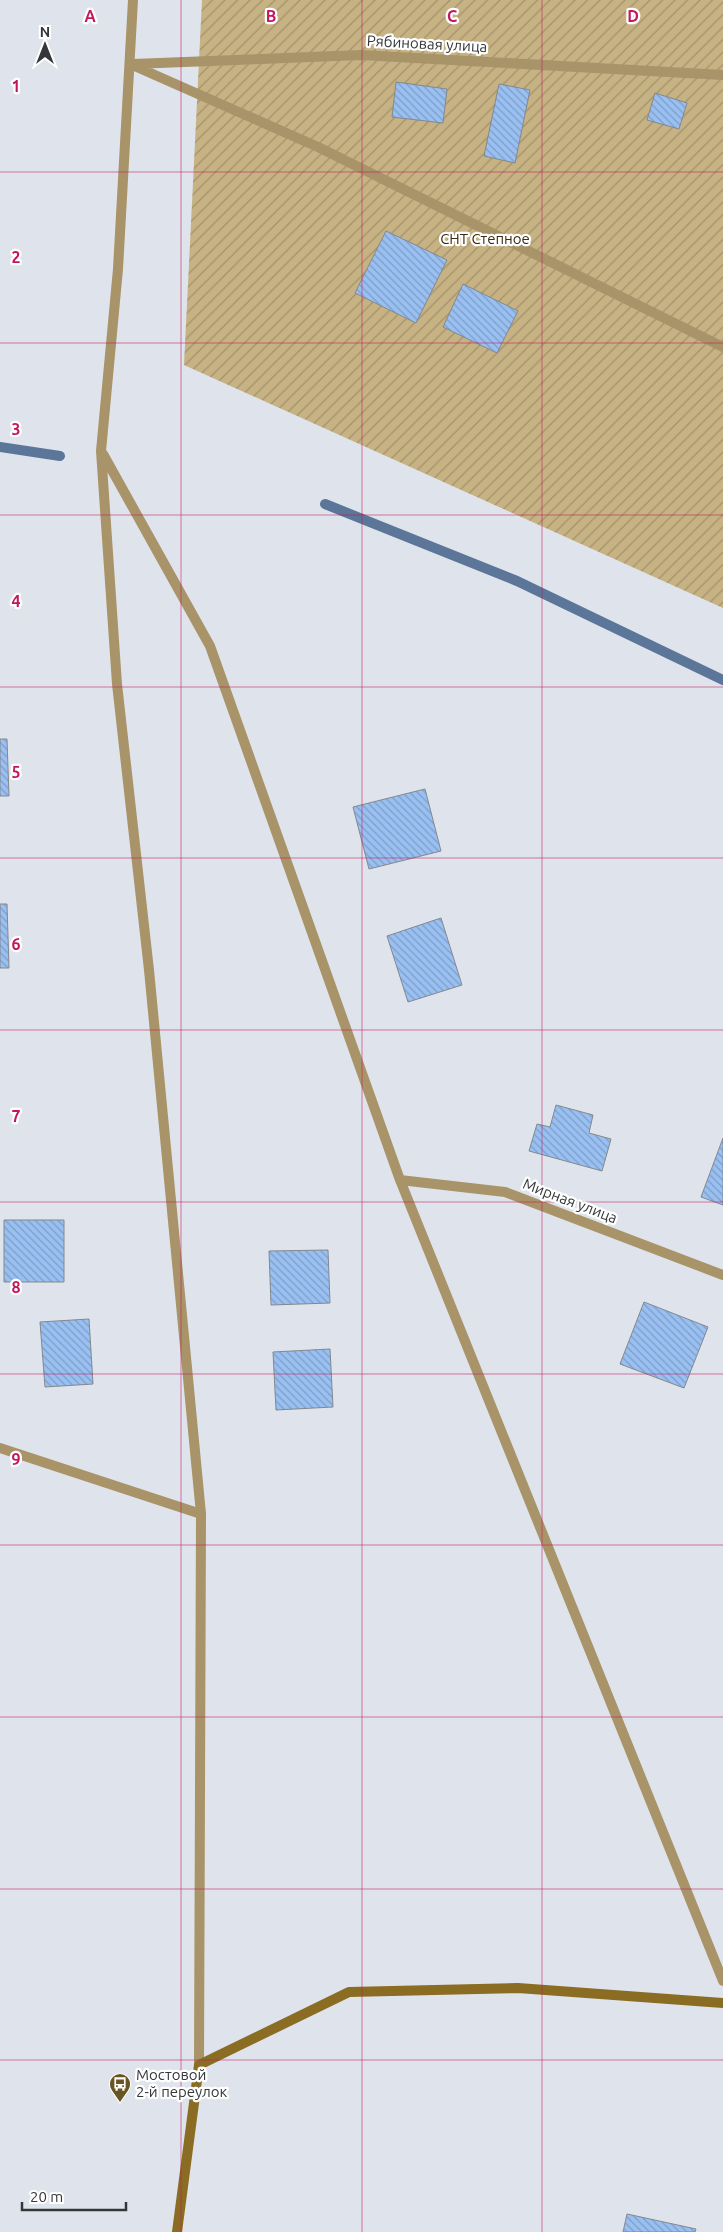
<svg xmlns="http://www.w3.org/2000/svg" width="723" height="2232" font-family="Ubuntu,sans-serif">
	<defs>
		<pattern id="garden-furrows" width="10" height="10" patternUnits="userSpaceOnUse" patternTransform="scale(1.25)"><rect width="10" height="10" fill="#c7b283"/><path d="M-1 1l2-2M0 10L10 0M9 11l2-2" fill="none" stroke="#a2926c"/></pattern>
		<pattern id="building-back-hatch" width="6" height="6" patternUnits="userSpaceOnUse" patternTransform="scale(1.25)"><rect width="6" height="6" fill="#99c0f2"/><path d="M-1 5l2 2M0 0l6 6M5-1l2 2" fill="none" stroke="#7e9dc5"/></pattern>
	</defs>
	<rect width="100%" height="100%" fill="#dfe4ec"/>
	<path fill="url(#garden-furrows)" d="M202,0H723V608L184,365Z"/>
	<g fill="none" stroke-linecap="round" stroke-linejoin="round">
		<path stroke="#5b7698" stroke-width="10" d="M0,447L60,456
			M325,504L517,581L723,680"/>
	</g>
	<path fill="url(#building-back-hatch)" stroke="#83888e" d="M396,82L447,89L443,123L392,117Z
		M499,84L530,90L515,163L484,156Z
		M655,93L687,103L679,129L647,120Z
		M386,231L447,260L416,323L355,293Z
		M463,284L518,311L497,353L443,327Z
		M0,739H7L9,796H0Z
		M425,789L441,851L369,869L353,807Z
		M0,904H7L9,968H0Z
		M441,918L462,985L408,1002L387,936Z
		M556,1105L593,1115L589,1133L611,1139L602,1171L529,1151L537,1124L550,1127Z
		M723,1138V1205L701,1197Z
		M4,1220H64V1282H4Z
		M328,1250L330,1303L271,1305L269,1251Z
		M644,1302L708,1327L684,1388L620,1364Z
		M89,1319L93,1384L45,1387L40,1322Z
		M330,1349L333,1407L276,1410L273,1352Z
		M627,2214L696,2229L695,2232H623Z"/>
	<g fill="none" stroke-linecap="round" stroke-linejoin="round">
		<path stroke="#a89468" stroke-width="10" d="M0,1448L201,1514"/>
		<path stroke="#a89468" stroke-width="10" d="M133,0L118,269L101,451L117,684L149,970L201,1514L199,2065
			M130,64L318,147L723,347
			M133,64L361,55L723,75
			M103,454L210,646L400,1180L723,1981
			M400,1180L505,1192L723,1275"/>
		<path stroke="#8a6d23" stroke-width="10" d="M177,2232L199,2065L349,1992L518,1988L723,2003"/>
	</g>
	<path fill="none" stroke="#c2185b" stroke-width="1" stroke-opacity="0.55" d="M181,0V2232M362,0V2232M542,0V2232M0,172H723M0,343H723M0,515H723M0,687H723M0,858H723M0,1030H723M0,1202H723M0,1374H723M0,1545H723M0,1717H723M0,1889H723M0,2060H723"/>
	<defs>
		<g id="bus-pin" transform="scale(1.125)"><path d="M0 17L-7.5 6A9.5 9.5 0 1 1 7.5 6Z" fill="#695523" stroke="#fff"/><path d="M-5-6H5V4H4V6H2V4H-2V6H-4V4H-5ZM-3.5-4V0h7V-4ZM-3.5 1.2v1.5H-2V1.2ZM2 1.2v1.5H3.5V1.2Z" fill="#fff"/></g>
	</defs>
	<g fill-rule="evenodd">
		<use href="#bus-pin" x="120" y="2084"/>
	</g>
	<g text-anchor="middle" stroke-width="4.5" stroke-linejoin="round" paint-order="stroke">
		<g font-size="15" fill="#343639" stroke="#fff">
			<text transform="translate(427 44) rotate(3)" y="5">Рябиновая улица</text>
			<text transform="translate(570 1201) rotate(21)" y="5">Мирная улица</text>
		</g>
		<g font-size="15" fill="#392e12" stroke="#fff">
			<text x="485" y="244">СНТ Степное</text>
		</g>
		<g font-size="15" fill="#343639" stroke="#fff" text-anchor="start">
			<text x="136" y="2080">Мостовой<tspan x="136" dy="17">2-й переулок</tspan></text>
		</g>
	</g>
	<g font-size="16" text-anchor="middle" font-weight="bold" fill="#c2185b" stroke="#fff" stroke-width="4.5" stroke-linejoin="round" paint-order="stroke">
		<text x="90" y="22">A</text>
		<text x="271" y="22">B</text>
		<text x="452" y="22">C</text>
		<text x="633" y="22">D</text>
		<text x="16" y="92">1</text>
		<text x="16" y="263">2</text>
		<text x="16" y="435">3</text>
		<text x="16" y="607">4</text>
		<text x="16" y="778">5</text>
		<text x="16" y="950">6</text>
		<text x="16" y="1122">7</text>
		<text x="16" y="1293">8</text>
		<text x="16" y="1465">9</text>
	</g>
	<g transform="translate(45 45)" stroke="#ffffff" stroke-width="4" paint-order="stroke">
	<path d="M0-4L9 19L0 12L-9 19Z" fill="#343639"/>
	<text y="-8" font-size="14" font-weight="bold" text-anchor="middle" fill="#343639">N</text>
	</g>
	<path d="M22 2202v8h104v-8" fill="none" stroke="#343639" stroke-width="2.5"/>
	<text x="30" y="2202" font-size="15" fill="#343639" stroke="#ffffff" stroke-width="4" paint-order="stroke">20 m</text>
</svg>
